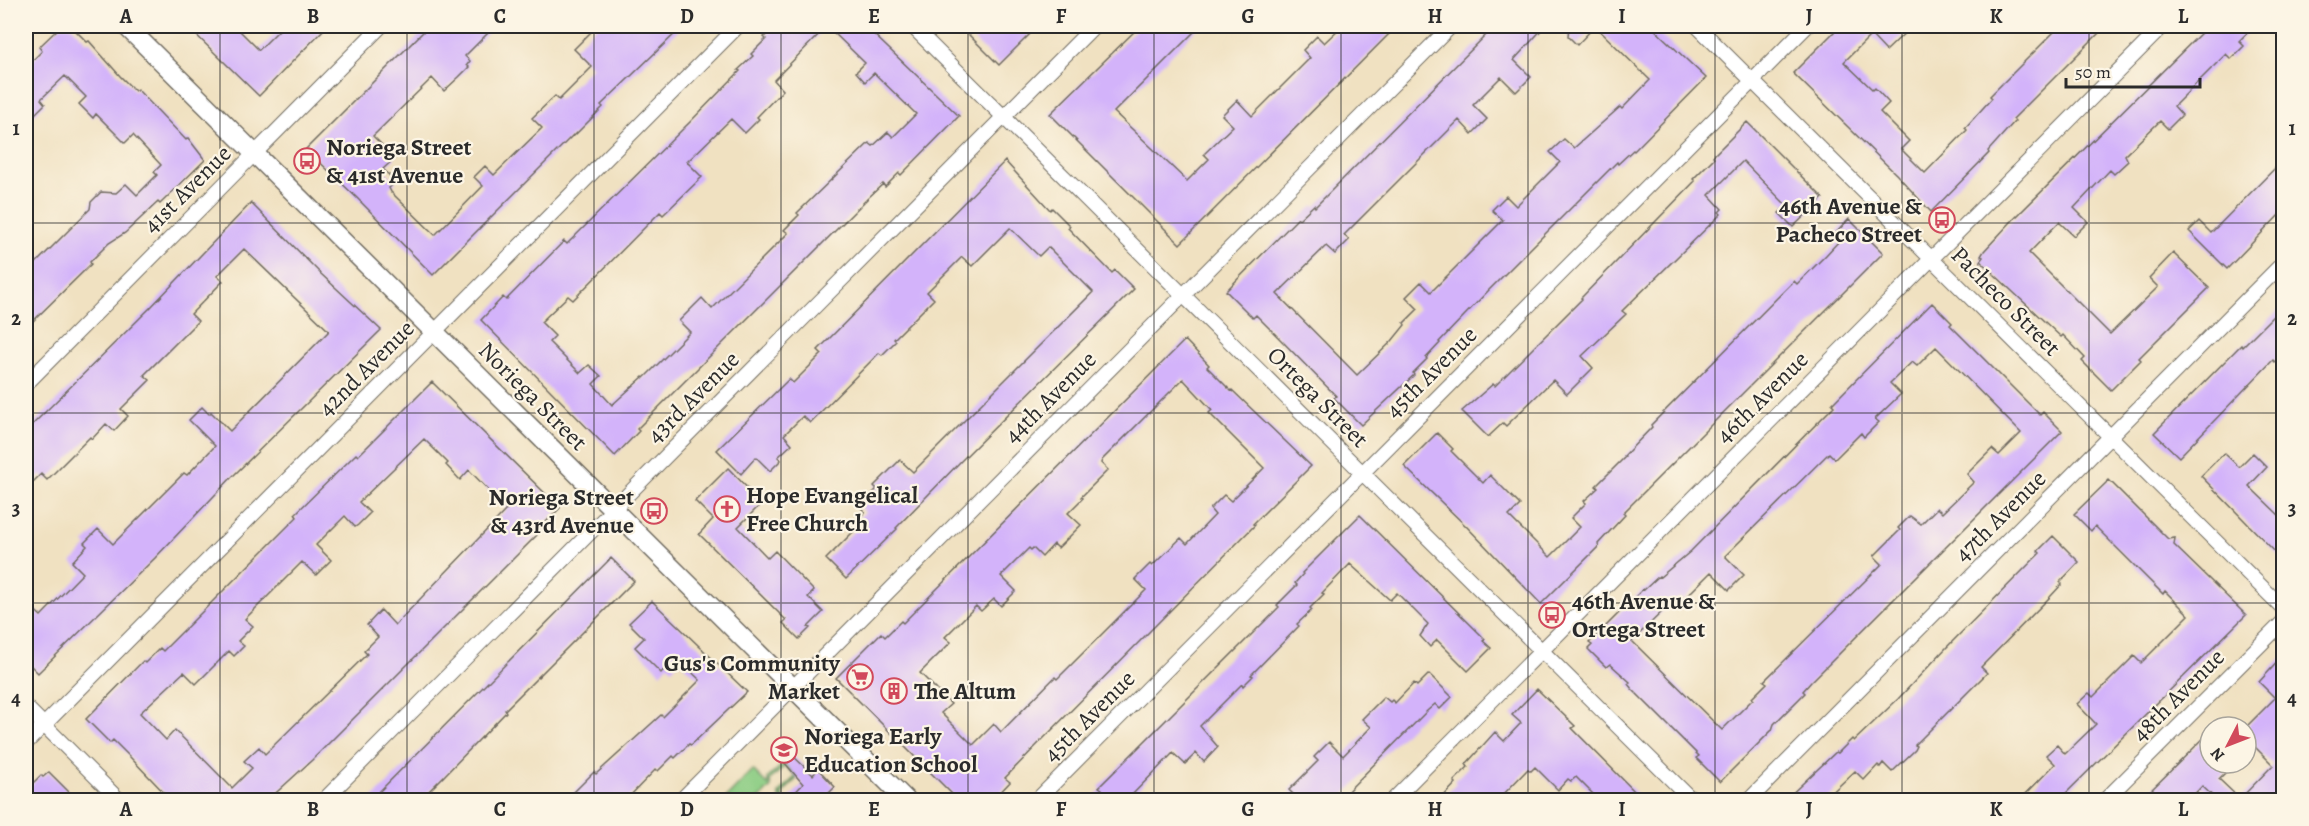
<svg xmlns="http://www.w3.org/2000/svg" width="2309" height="826" font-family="Alegreya,serif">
	<rect width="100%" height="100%" fill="#fcf5e5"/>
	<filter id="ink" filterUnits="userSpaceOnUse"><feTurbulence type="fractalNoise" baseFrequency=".0167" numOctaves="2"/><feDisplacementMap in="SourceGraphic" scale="12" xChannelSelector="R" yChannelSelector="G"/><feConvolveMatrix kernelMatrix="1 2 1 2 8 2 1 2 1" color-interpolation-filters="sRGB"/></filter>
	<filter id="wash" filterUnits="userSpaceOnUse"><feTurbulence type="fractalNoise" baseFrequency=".008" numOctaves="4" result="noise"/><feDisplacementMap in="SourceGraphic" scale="24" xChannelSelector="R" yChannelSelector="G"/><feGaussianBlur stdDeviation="1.35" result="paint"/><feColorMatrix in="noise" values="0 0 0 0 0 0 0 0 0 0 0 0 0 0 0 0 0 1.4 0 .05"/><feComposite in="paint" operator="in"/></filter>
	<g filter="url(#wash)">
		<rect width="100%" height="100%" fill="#f0e1c1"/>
		<path fill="#8dcd84" stroke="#5c7c58" stroke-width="1.5" d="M784,763H786L799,776L781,795L785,800L779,798V793L796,776L785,766L770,780L771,787L758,800H724L753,770L768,785V778Z"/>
		<g id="blocks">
			<path fill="#d3b3fa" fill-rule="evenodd" d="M61,26H71L87,42L89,41L120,76L135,91L137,89L186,140L188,138L205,160L160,204L158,202L125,233L109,243L90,262L91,264L26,328V273L90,209L91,202L101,192L116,193L126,184L137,195L157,175L154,172L161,165L133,135L125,143L96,114L93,118L79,104L86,97L65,76L41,99L45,104L26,123V67L42,51L39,47Z
				M187,26H235L259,50L283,26H327L259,96Z
				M429,26H495L465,56L470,61L467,65L469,67L459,77L444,91L432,78L373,136L395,158L383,169L396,182L389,188L391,192L435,235L483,186L474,177L485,166L494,175L542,128L532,118L555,96L559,100L592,67L574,49L597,26H683L601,105L603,107L574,136L573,135L433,275L356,197L306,149Z
				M776,26H827L774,80L783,90L757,117L759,119L745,133L731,119L687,162L702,177L663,215L660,212L573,300L568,296L541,322L555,336L549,342L580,373L589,365L601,376L593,384L612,405L643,377L644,378L690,332L679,321L702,298L712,309L788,233L784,230L799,215L797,213L869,143L873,146L888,132L893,137L916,114L874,73L865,82L856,72L865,63L827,26H865L959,116L901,175L899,173L885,187L883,184L868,198L637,429L639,431L615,456L481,320L503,297L506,300L564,241L567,244L690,122L740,71L738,70L753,56L751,54L766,39L764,37Z
				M960,26H1038L999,65Z
				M1140,26H1200L1114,112L1187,181L1209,159L1204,154L1233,126L1222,115L1237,100L1252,116L1310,58L1303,50L1317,36L1324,43L1342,26H1397L1180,244L1050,114Z
				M1495,26H1545L1514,60L1531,77L1516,92L1501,77L1473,105L1487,119L1472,134L1459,120L1344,235L1349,240L1335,254L1326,246L1277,294L1357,375L1392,341L1405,325L1404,323L1418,309L1406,297L1421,282L1431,292L1503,220L1492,210L1506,196L1516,206L1560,162L1550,152L1564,139L1574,148L1620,107L1622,109L1650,80L1595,26L1577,45L1568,36L1569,26H1651L1706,78L1634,151L1633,150L1618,164L1617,162L1488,291L1439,342L1440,343L1426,358L1427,359L1413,373L1414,375L1361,425L1334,398L1336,396L1278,337L1256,315L1253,318L1226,291L1298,218L1299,219L1314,205L1315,207L1330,192Z
				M1840,26H1912L1886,51L1871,35L1844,62L1873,90L1875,88L1889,103L1880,112L1909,141L1901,149L1925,173L1967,130L1965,128L1992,98L1990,96L2060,26H2106L2013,119L2015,121L1988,151L1989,153L1931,212L1897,175L1793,73Z
				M2208,26H2254L2239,41L2244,46L2231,59L2226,54L2174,106L2182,115L2168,129L2160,121L2125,155L2128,161L2114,174L2110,170L2074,208L2088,222L2074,236L2059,222L2029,253L2110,334L2158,287L2149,278L2173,253L2209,288L2139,358L2141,360L2111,390L2082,361L2085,358L2063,335L2061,337L1980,261L1983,257L1981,256L1984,251L2010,223Z
				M1747,122L1823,198L1793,227L1779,213L1787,206L1743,161L1709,195L1722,209L1719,212L1721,214L1622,311L1626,314L1582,356L1593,368L1567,394L1553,380L1506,426L1503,423L1488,437L1462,411L1493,384L1495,386L1582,299L1581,298L1695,181L1693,179L1714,158L1713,156Z
				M2283,160V211L2227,269L2189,231L2199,221L2211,233Z
				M1005,161L1050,210L1052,208L1070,226L1068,228L1112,273L1115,270L1134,289L960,462L896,528L897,529L846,579L826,559L855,530L851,526L865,512L859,506L877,489L874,486L900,460L913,472L1093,292L1048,247L1039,256L1010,228L972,266L962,257L927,292L934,299L894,339L896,341L882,355L879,353L810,423L803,416L784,435L792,444L778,457L781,460L770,471L756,457L741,474L717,450L789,379L793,383L822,354L818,350Z
				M251,203L321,274L381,330L232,477L155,558L38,673L26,661V602L41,616L83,573L72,562L87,546L84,543L98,529L113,544L184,473L187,475L215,446L189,420L202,407L209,414L211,412L230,431L329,331L244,249L217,276L223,281L191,314L198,321L144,375L150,380L121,409L128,416L114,431L106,424L92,439L90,437L47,480L41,474L26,489V431L150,308Z
				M1849,219L1883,253L1623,513L1625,515L1598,544L1599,546L1541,604L1467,527L1404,466L1437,433L1453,449L1451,451L1483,483L1490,475L1520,505L1509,516L1550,557L1580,527L1571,518L1586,503L1584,501L1598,488L1596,486L1625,457L1624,456L1652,427L1651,425L1780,295L1794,281L1797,284L1826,255L1840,240L1835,234Z
				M1932,303L1952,323L1950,325L2040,415L2043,412L2062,431L1811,682L1803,691L1805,693L1774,724L1772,730L1720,782L1696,758L1699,756L1632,689L1628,684L1630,682L1610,664L1606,667L1588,649L1592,645L1589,643L1643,589L1644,590L1659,576L1660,577L1691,551L1834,406L1832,404ZM1936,347L2021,433L1999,455L1992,449L1967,474L1974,482L1942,513L1937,508L1921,524L1910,516L1898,528L1900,530L1874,556L1882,564L1764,681L1767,683L1752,698L1753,699L1722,730L1632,641L1664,610L1665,611L1679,597L1683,600L1711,572L1729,590L1744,575L1725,556L1829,453L1835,459L1861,433L1864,437L1879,422L1875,419L1901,394L1890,383L1912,362L1917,366Z
				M2283,306V354L2275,362L2273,360L2179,457L2154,433L2241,345L2242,347Z
				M1185,340L1209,365L1207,367L1231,391L1232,390L1311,466L1253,524L1255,525L1040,742L1005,778L1010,782L992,801H959L836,678L881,633L885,637L901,621L903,623ZM1183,379L1212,410L1209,413L1264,468L1231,501L1224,495L1210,509L1215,515L1187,544L1181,538L1152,566L1150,564L1135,579L1146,590L1057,679L1055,677L1001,732L994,724L973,745L941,713L951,704L920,673L951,642L945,637L976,606L981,611L994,599L1001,606L1016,591L1001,576L1029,548L1031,550L1033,548L1042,557L1054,544L1058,548L1081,525L1068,513L1083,498L1081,497L1108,470L1101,463L1102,460Z
				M432,382L560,508L535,533L537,535L312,760L267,801H172L130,757L113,740L110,743L86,719L143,661L145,663L160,648L163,651L297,517L295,514L356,454L358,456ZM424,439L448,463L446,465L460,480L469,470L507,509L395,625L381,610L367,625L378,637L364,651L367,654L265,754L259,747L244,761L252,768L232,788L175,730L166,740L140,713L184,672L196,684L229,651L234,656L244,646L238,641L253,626L245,619L302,562L316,575L331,560L316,545L345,516L355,527L358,525L370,513L359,502Z
				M2224,453L2239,467L2253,453L2267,467L2249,486L2283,519V560L2201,476Z
				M728,468L762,503L738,527L768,558L775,551L814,591L808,597L823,612L808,627L810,628L799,639L783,623L786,620L699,534L713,519L695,501Z
				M2109,480L2168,539L2175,538L2174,545L2246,615L2058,801H2019L2055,764L2046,755L2057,745L2065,754L2096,724L2077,704L2089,693L2093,697L2134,656L2141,663L2189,615L2165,591L2163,594L2095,526L2091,531L2074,514Z
				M1360,515L1485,639L1483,641L1491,648L1468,671L1437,640L1430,647L1420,636L1428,624L1397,593L1390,600L1350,564L1322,593L1324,594L1310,608L1312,610L1297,624L1299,626L1251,675L1253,676L1243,686L1242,684L1200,726L1218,747L1204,762L1196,753L1185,764L1173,753L1126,801H1090L1102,789L1099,787L1279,607L1277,605L1297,585L1295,583L1303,574L1302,573Z
				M2053,536L2079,562L2060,582L2062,584L2050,597L1981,667L1987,673L1915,745L1917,746L1915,750L1892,772L1883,763L1880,767L1878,765L1864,780L1855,771L1823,801H1784L1836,752L1838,753L1852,739L1854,741L1898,699L1946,648L2032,561L2040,553L2038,551Z
				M611,558L634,581L505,710L506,712L444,776L419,801H370Z
				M652,601L747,692L691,745L689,744L675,758L673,756L658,771L656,769L625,801H565L594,772L596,774L661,715L663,717L700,680L680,661L672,669L668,665L661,673L635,647L644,638L629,623Z
				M2283,656V801H2218L2202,786L2188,801H2140L2210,732V763H2235L2219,779L2240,799L2273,765L2246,738V727L2275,698L2259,682Z
				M1429,674L1452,697L1440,709L1435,704L1427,711L1338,801H1300L1289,790L1318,761L1314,757L1329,742L1343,756L1371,727L1362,719L1384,697L1390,702L1392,700L1395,703L1414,683L1417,686Z
				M1537,689L1575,726L1572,728L1644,801H1600L1576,777L1571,781L1568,779L1558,790L1535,767L1531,771L1528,769L1497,801H1439L1456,783L1454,781L1468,767L1466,764L1495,732L1504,741L1521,723L1512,715Z
				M791,754L813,775L818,769L835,787L821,801H787L803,784L784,762Z
				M49,772L78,801H26V790L41,775L43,777Z"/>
		</g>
	</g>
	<g filter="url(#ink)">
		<use href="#blocks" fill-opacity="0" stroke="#706b60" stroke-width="1.5"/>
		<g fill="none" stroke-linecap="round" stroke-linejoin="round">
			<g stroke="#706b60" stroke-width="16">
				<path id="minor" d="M912,26L1692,800
					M1697,26L2284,609
					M26,384L381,26
					M26,707L119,800
					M26,743L738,26
					M324,800L1094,26
					M681,800L1451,26
					M1037,800L1807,26
					M1393,800L2163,26
					M1749,800L2284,262
					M2105,800L2284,621"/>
			</g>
			<g stroke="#706b60" stroke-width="21">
				<path id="tertiary" d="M126,26L906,800"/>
			</g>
			<use href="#minor" stroke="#fff" stroke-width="14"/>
			<use href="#tertiary" stroke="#fff" stroke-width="18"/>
		</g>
	</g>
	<path fill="none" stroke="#2b2b2b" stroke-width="1.5" stroke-opacity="0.55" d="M220,26V800M407,26V800M594,26V800M781,26V800M968,26V800M1154,26V800M1341,26V800M1528,26V800M1715,26V800M1902,26V800M2089,26V800M26,223H2284M26,413H2284M26,603H2284"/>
	<defs>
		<g id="bus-ring" transform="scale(1.35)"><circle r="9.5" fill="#fcf5e5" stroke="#d1495b" stroke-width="1.5"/><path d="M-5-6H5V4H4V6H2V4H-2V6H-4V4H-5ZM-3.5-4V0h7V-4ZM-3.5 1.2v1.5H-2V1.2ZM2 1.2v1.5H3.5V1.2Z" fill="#d1495b"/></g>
		<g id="church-ring" transform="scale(1.35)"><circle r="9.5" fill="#fcf5e5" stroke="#d1495b" stroke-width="1.5"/><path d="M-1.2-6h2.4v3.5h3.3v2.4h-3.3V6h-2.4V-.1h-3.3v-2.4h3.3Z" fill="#d1495b"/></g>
		<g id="supermarket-ring" transform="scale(1.35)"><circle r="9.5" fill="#fcf5e5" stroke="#d1495b" stroke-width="1.5"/><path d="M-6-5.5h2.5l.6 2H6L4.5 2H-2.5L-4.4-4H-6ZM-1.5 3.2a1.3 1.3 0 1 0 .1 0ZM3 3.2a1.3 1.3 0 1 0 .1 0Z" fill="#d1495b"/></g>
		<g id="building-ring" transform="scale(1.35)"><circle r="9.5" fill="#fcf5e5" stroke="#d1495b" stroke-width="1.5"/><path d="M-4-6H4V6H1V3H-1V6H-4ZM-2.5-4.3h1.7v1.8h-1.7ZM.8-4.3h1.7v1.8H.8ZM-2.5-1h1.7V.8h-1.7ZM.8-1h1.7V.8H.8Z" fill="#d1495b"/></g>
		<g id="school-ring" transform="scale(1.35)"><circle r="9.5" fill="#fcf5e5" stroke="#d1495b" stroke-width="1.5"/><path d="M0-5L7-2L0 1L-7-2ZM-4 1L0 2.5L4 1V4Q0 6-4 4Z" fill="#d1495b"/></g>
	</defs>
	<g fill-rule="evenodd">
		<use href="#bus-ring" x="307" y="161"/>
		<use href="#bus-ring" x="1942" y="220"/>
		<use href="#church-ring" x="727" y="509"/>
		<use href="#bus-ring" x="654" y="511"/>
		<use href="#bus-ring" x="1552" y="615"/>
		<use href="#supermarket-ring" x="860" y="677"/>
		<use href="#building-ring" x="894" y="691"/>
		<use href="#school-ring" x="784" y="750"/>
	</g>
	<g text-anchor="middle" stroke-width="4.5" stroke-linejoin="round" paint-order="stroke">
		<g font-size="24" font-weight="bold" fill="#2b2b2b" stroke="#fcf5e5" text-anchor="start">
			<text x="326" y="155">Noriega Street<tspan x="326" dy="28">&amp; 41st Avenue</tspan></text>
			<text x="1922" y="214" text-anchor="end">46th Avenue &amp;<tspan x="1922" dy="28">Pacheco Street</tspan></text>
			<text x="746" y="503">Hope Evangelical<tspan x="746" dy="28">Free Church</tspan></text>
			<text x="634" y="505" text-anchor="end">Noriega Street<tspan x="634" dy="28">&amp; 43rd Avenue</tspan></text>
			<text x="1572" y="609">46th Avenue &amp;<tspan x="1572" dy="28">Ortega Street</tspan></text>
			<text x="840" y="671" text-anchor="end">Gus's Community<tspan x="840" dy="28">Market</tspan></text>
			<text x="914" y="699">The Altum</text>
			<text x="804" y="744">Noriega Early<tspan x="804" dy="28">Education School</tspan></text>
		</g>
		<g font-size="24" fill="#2b2b2b" stroke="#fcf5e5">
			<text transform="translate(187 189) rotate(-45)" y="8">41st Avenue</text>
			<text transform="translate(2006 301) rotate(45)" y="8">Pacheco Street</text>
			<text transform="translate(366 368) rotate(-45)" y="8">42nd Avenue</text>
			<text transform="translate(1431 372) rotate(-45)" y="8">45th Avenue</text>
			<text transform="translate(533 396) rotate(45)" y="8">Noriega Street</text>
			<text transform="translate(693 397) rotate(-45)" y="8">43rd Avenue</text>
			<text transform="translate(1050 397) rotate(-45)" y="8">44th Avenue</text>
			<text transform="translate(1318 397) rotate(45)" y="8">Ortega Street</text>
			<text transform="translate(1762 397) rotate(-45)" y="8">46th Avenue</text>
			<text transform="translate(2000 516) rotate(-45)" y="8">47th Avenue</text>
			<text transform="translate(2178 695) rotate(-45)" y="8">48th Avenue</text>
			<text transform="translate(1089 716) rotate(-45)" y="8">45th Avenue</text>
		</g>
	</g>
	<rect width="2309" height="826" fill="none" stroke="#fcf5e5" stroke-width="66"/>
	<g transform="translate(2228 745) rotate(228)"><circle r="28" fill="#fcf5e5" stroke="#a8a49b" stroke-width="1.5"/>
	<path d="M0-4.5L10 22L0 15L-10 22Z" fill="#d1495b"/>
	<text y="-9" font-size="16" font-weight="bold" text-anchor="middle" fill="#2b2b2b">N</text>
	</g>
	<path d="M2066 78v9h134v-9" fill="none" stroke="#2b2b2b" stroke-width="3"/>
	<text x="2075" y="78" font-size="18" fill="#2b2b2b" stroke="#fcf5e5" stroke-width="4.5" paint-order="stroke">50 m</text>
	<rect x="33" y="33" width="2243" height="760" fill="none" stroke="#2b2b2b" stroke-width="2"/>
	<g font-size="20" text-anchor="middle" font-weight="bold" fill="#2b2b2b">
		<text x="126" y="23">A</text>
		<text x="313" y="23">B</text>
		<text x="500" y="23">C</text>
		<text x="687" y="23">D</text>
		<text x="874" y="23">E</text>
		<text x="1061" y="23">F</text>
		<text x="1248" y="23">G</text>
		<text x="1435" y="23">H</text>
		<text x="1622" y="23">I</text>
		<text x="1809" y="23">J</text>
		<text x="1996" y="23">K</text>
		<text x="2183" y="23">L</text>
		<text x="16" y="135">1</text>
		<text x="2292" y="135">1</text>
		<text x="16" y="325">2</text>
		<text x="2292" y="325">2</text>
		<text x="16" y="515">3</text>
		<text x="2292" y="515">3</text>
		<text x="16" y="705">4</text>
		<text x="2292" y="705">4</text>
		<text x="126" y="816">A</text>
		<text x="313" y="816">B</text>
		<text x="500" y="816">C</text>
		<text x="687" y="816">D</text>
		<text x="874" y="816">E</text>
		<text x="1061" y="816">F</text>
		<text x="1248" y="816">G</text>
		<text x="1435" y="816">H</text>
		<text x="1622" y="816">I</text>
		<text x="1809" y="816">J</text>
		<text x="1996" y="816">K</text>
		<text x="2183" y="816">L</text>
	</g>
</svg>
